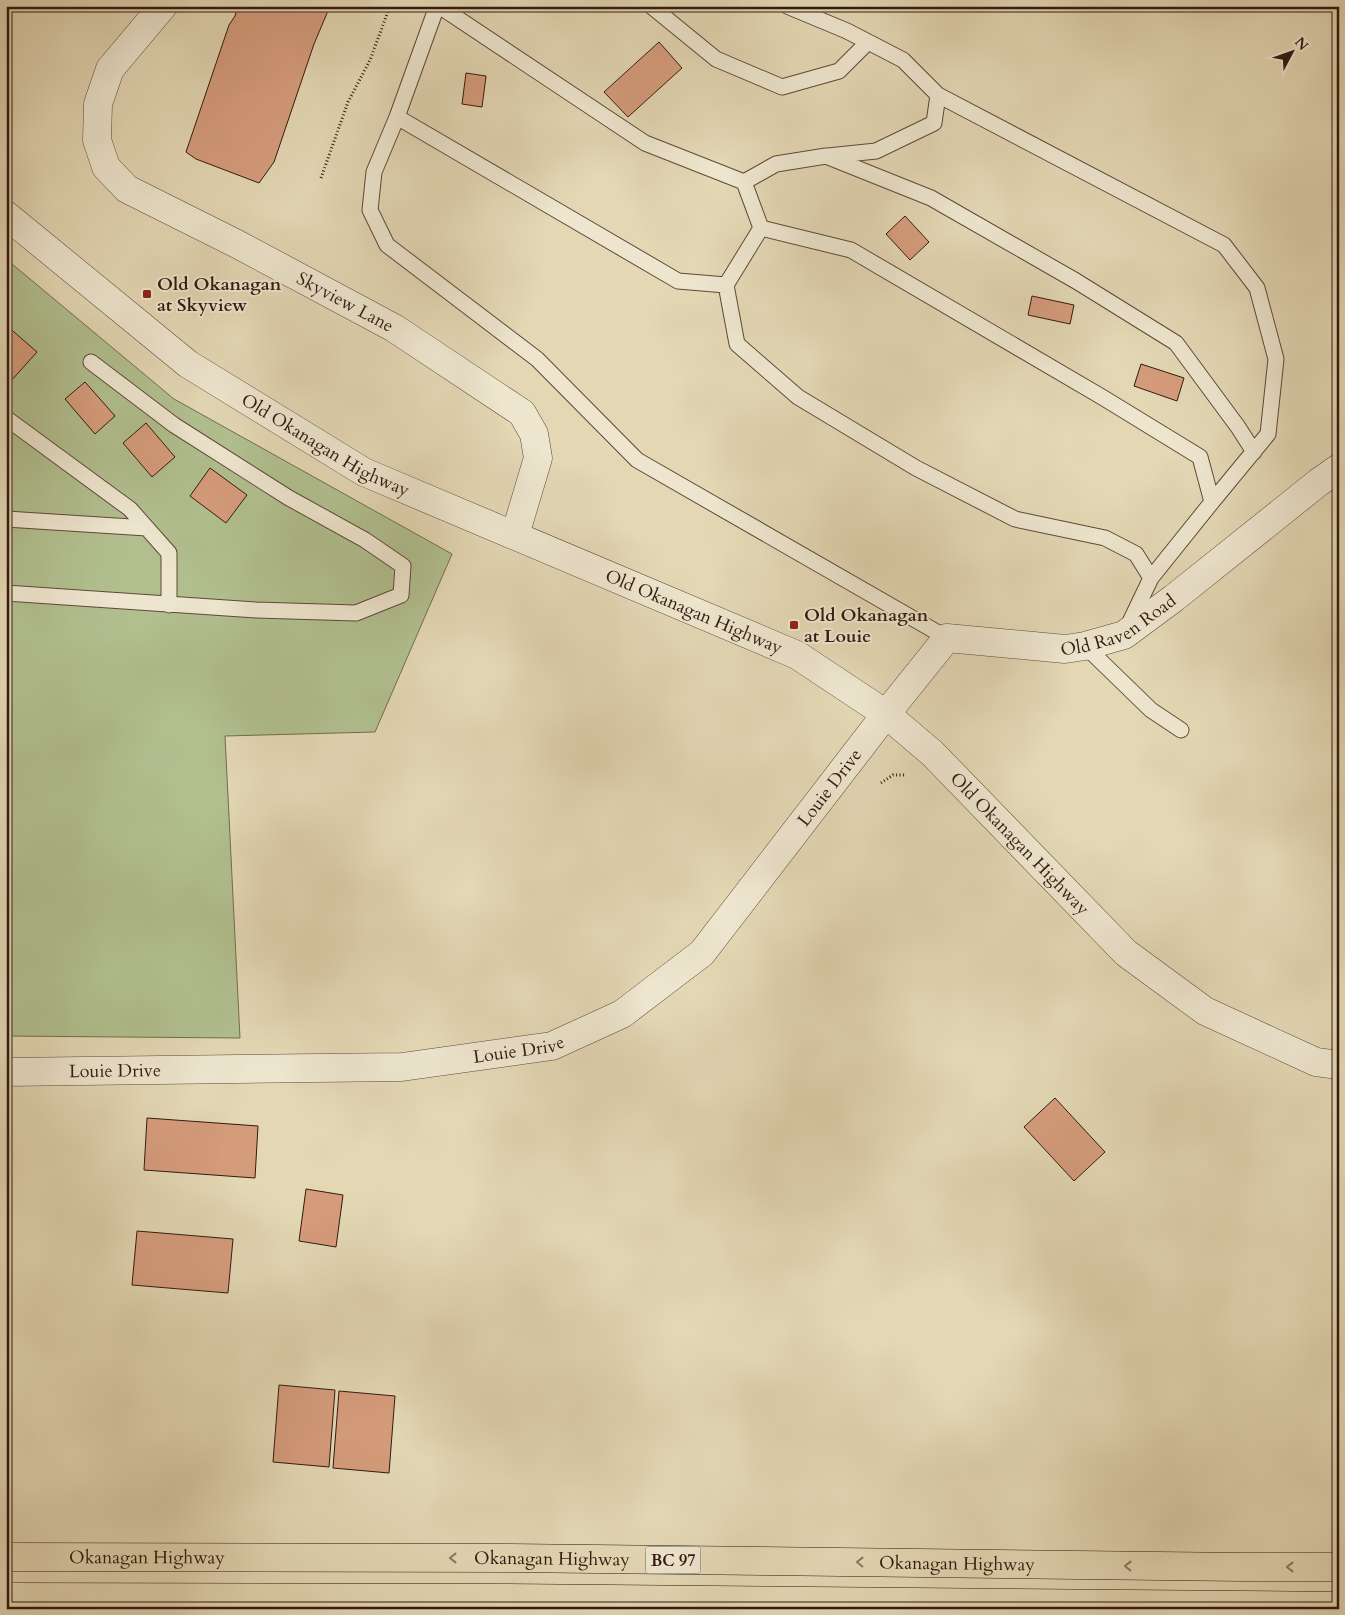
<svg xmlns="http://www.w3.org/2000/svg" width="1345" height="1615" font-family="Cardo,serif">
	<rect width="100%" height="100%" fill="#e3d7b4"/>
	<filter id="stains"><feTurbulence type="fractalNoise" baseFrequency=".004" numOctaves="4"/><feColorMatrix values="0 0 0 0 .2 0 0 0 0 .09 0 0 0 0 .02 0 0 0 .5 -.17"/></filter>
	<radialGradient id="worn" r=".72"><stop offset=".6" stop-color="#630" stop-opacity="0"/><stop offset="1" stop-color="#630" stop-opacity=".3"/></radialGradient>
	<path fill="#b1bf8f" stroke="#726c50" d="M6,259L174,399L452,554L375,732L225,736L240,1038L6,1036Z"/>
	<path fill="#d59c7c" stroke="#321a10" d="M238,6H330L314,44L274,162L259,183L196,159L186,152L229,25L235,16Z
		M659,42L682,68L628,117L604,92Z
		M466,73L486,76L482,107L462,104Z
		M905,216L929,242L910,260L886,234Z
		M1032,296L1074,305L1070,324L1028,315Z
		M6,325L37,352L10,382L6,378Z
		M1141,364L1184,378L1177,401L1134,386Z
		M85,382L115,416L95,434L65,399Z
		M146,423L175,457L152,477L123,443Z
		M210,468L247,495L226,523L190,496Z
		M1055,1098L1105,1152L1074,1181L1024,1127Z
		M147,1118L258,1126L255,1178L144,1170Z
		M306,1189L343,1195L336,1247L299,1241Z
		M137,1231L233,1239L228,1293L132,1285Z
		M279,1385L335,1390L329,1467L273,1462Z
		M339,1391L395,1396L389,1473L333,1468Z"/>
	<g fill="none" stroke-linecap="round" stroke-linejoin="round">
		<g stroke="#5e4939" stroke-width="17">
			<path id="service" d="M437,6L397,117L374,172L370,210L387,245L537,359L637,460L947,638
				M439,6L645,143L744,182L761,228L851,250L1102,397L1200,457L1212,502L1151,578L1128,626
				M651,6L716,59L782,87L839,71L868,42
				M787,6L847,31L903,60L938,95L934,123L876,151L828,156
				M938,95L1224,245L1257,288L1276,359L1268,434L1212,502
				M397,117L678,281L726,285L761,228
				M744,182L776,164L826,156L931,198L1076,281L1176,343L1238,427L1254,452
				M726,285L737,344L798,397L916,468L1015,519L1105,538L1136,554L1151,578
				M6,418L130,509L169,553V605
				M6,519L147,528
				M6,593L256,610L356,613L401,595L403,566L365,540L289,498L174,425L91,362
				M1085,646L1151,710L1181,730"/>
		</g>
		<g stroke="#5e4939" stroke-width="29">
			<g id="minor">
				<path id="s1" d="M163,6L110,69L98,104L97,140L106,167L127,189L237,244L394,328L522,413L534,434L538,458L515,535"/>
				<path id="s2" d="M886,714L947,638L1065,649L1085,646L1124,635L1174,598L1319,482L1339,468"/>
			</g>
		</g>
		<g stroke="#5e4939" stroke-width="29">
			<g id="tertiary">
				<path id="s3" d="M6,215L188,364L364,472L797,655L886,714L932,753L1126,953L1205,1011L1316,1062L1339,1065"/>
				<path id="s4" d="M6,1072L402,1067L552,1046L622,1014L702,953L886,714"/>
			</g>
		</g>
		<g stroke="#321a10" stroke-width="29">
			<g id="trunk">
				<path id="s5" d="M6,1557L510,1558L1242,1567H1339"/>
				<path d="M6,1597L505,1598L1339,1606"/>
			</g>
		</g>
		<path stroke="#321a10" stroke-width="3" stroke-dasharray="1 2.5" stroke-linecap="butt" d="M321,178L348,102L370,60L390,6
			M881,783L893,775H906"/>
		<use href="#service" stroke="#ede5ce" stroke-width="15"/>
		<use href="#minor" stroke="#ede5ce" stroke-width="28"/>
		<use href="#tertiary" stroke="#ede5ce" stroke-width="28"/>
		<use href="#trunk" stroke="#e3d7b4" stroke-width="28"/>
	</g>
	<defs><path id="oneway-chevron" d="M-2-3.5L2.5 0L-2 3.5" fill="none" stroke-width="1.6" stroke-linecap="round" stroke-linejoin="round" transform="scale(1.25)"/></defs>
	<g stroke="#8a7862">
		<use href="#oneway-chevron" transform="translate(453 1558) rotate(-180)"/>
		<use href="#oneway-chevron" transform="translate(860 1562) rotate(-179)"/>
		<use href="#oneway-chevron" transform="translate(1128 1566) rotate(-179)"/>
		<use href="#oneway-chevron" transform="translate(1290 1567) rotate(180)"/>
	</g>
	<g fill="#8f2418" stroke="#ede5ce" stroke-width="2">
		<rect x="142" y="289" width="10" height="10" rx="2.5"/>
		<rect x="789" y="620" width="10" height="10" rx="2.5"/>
	</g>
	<g text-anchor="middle" stroke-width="4" stroke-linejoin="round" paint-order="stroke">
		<rect fill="#ede5ce" stroke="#6a5749" stroke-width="1" x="645.5" y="1546.5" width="55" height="27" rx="4"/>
		<g font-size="16" font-weight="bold" fill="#321a10">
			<text x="673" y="1566">BC 97</text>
		</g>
		<g font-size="18" font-weight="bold" fill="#321a10" stroke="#ede5ce" text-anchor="start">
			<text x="157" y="290">Old Okanagan<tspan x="157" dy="21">at Skyview</tspan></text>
			<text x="804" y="621">Old Okanagan<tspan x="804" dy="21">at Louie</tspan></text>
		</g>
		<g font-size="18" fill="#321a10" stroke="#ede5ce">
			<text dy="6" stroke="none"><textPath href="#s1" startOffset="460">Skyview Lane</textPath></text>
			<text dy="6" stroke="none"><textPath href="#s3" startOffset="395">Old Okanagan Highway</textPath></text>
			<text dy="6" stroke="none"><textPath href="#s3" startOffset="800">Old Okanagan Highway</textPath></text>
			<text dy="6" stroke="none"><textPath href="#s2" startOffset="275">Old Raven Road</textPath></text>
			<text dy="6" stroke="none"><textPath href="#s4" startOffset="934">Louie Drive</textPath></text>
			<text dy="6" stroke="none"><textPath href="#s3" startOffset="1205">Old Okanagan Highway</textPath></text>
			<text dy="6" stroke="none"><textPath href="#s4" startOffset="514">Louie Drive</textPath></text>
			<text dy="6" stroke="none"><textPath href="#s4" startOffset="109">Louie Drive</textPath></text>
			<text dy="6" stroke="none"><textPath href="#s5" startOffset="141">Okanagan Highway</textPath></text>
			<text dy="6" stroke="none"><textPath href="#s5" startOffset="546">Okanagan Highway</textPath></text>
			<text dy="6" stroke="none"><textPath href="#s5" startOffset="951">Okanagan Highway</textPath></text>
		</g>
	</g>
	<rect width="1345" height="1615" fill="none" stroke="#e3d7b4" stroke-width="25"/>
	<rect x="8" y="8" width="1330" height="1600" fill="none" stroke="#321a10" stroke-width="2.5"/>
	<rect x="12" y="12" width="1320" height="1590" fill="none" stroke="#321a10"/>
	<g transform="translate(1292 52) rotate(49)" stroke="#ede5ce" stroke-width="4" paint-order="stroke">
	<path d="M0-4L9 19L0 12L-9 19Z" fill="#321a10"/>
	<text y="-8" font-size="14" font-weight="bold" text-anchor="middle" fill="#321a10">N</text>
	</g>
	<rect width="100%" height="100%" filter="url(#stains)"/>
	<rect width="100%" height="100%" fill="url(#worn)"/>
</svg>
